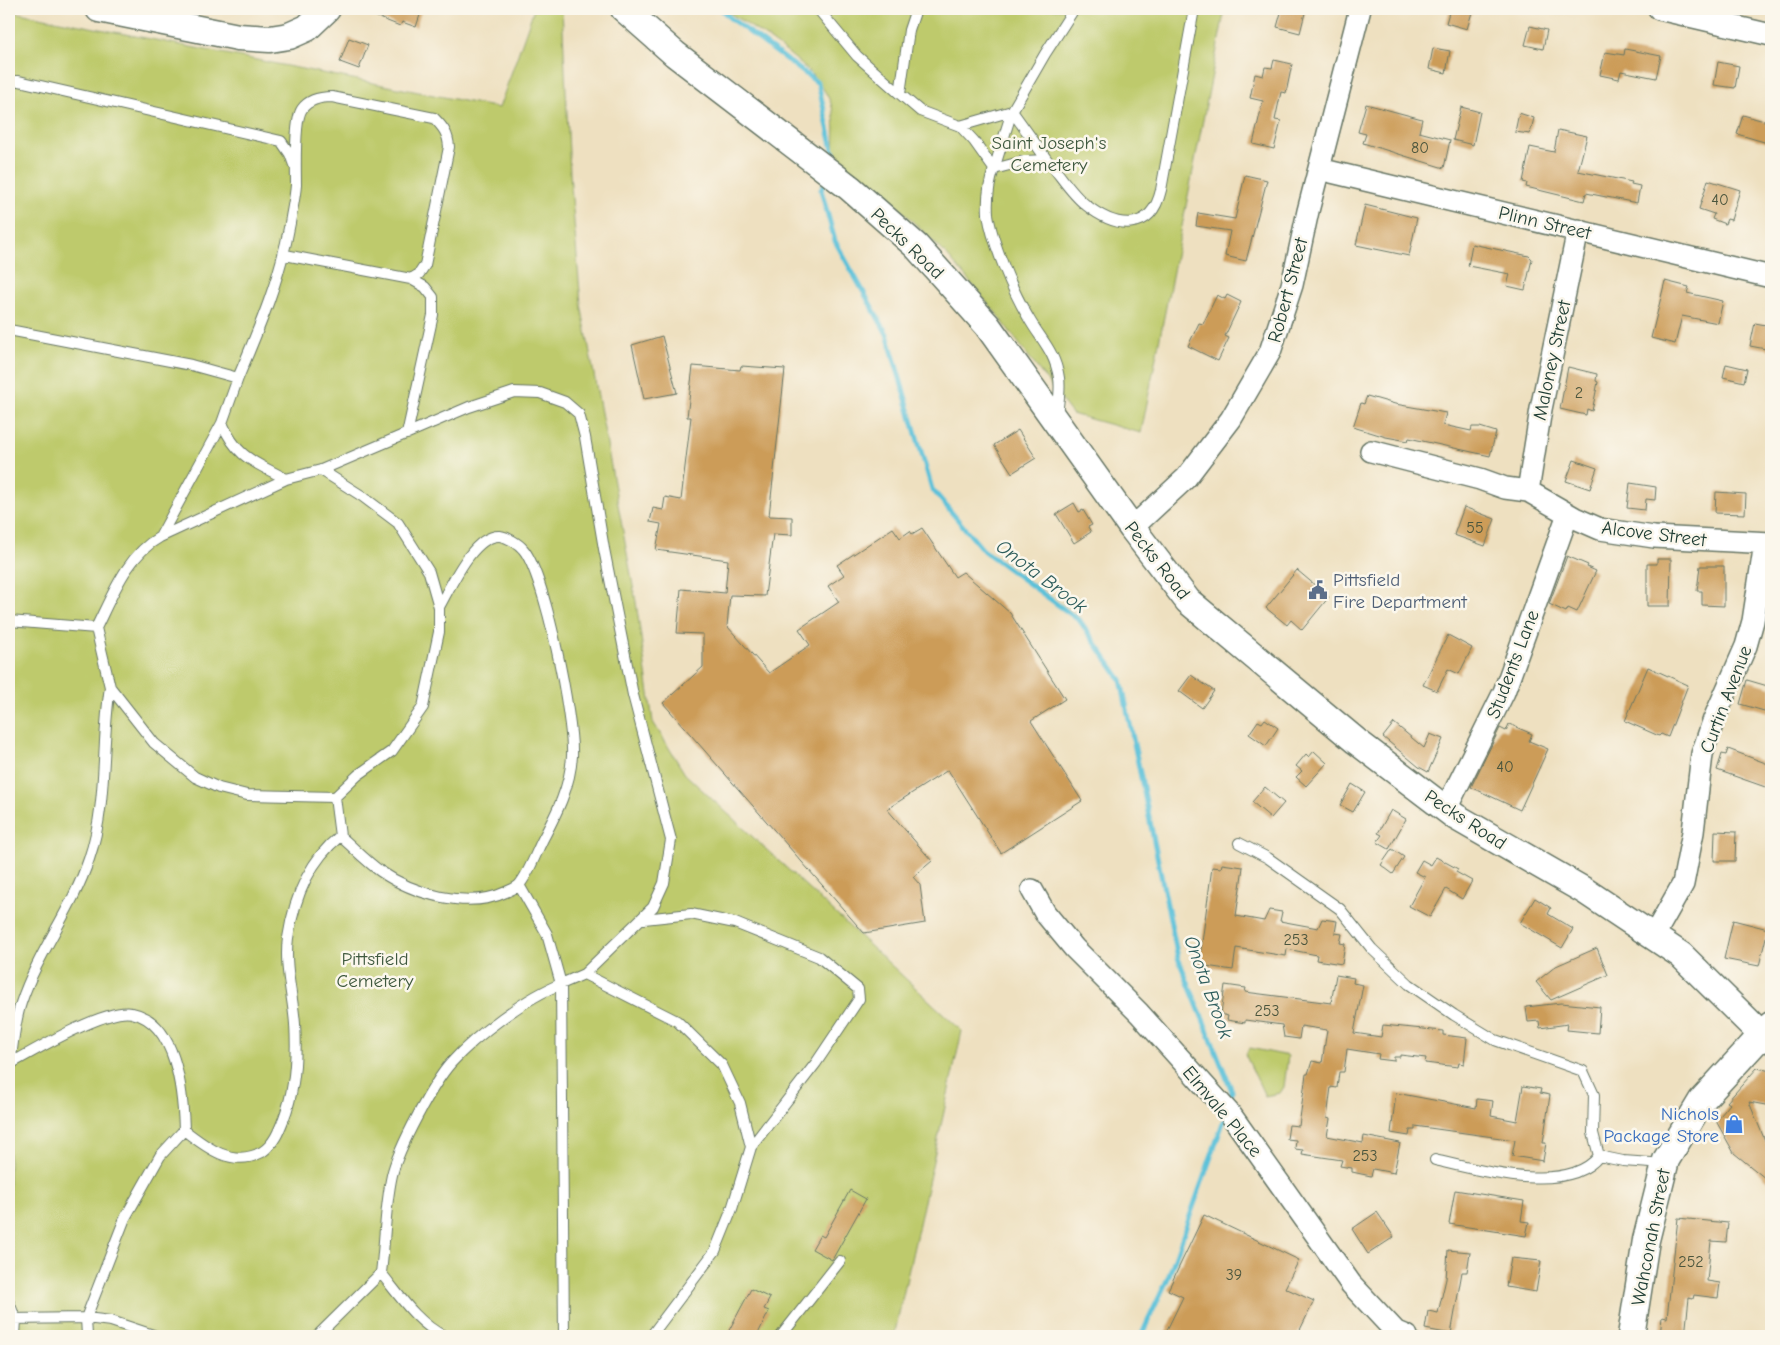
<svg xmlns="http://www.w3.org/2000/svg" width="1780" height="1345" font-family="'Comic Neue',sans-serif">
	<rect width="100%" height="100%" fill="#fbf7ec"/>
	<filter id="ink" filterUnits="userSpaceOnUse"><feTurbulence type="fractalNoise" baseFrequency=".02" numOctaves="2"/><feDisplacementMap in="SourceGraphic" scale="10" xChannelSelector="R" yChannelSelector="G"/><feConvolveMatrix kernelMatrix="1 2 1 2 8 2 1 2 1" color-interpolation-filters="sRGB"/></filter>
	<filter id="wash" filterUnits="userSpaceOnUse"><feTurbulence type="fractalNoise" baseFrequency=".0096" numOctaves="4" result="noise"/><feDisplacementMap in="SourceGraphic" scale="20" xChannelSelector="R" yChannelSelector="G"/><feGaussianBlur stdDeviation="1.12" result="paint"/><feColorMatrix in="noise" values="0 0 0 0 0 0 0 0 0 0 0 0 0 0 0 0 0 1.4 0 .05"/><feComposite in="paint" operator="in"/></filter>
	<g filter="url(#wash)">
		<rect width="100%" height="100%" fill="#eee0c0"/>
		<path fill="#beca6c" stroke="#6e8450" d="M534,9H562L570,174L581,304L636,602L653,722L685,774L962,1031L894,1336H9V11L499,108Z
			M723,9H1225L1141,433L1072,414L996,313L947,255L892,201L834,157C834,142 836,126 833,111C826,71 756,30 723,9Z
			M1250,1048L1288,1056L1284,1087L1280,1093L1265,1096L1245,1054Z"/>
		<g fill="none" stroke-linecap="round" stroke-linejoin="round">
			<path stroke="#5bc1d9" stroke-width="5" d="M721,9L730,18L818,83L835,159L833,165
				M826,180L821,190L835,241L887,334L932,489L983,550L1080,621L1121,680L1178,958L1232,1091L1229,1104
				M1141,1336L1168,1278L1225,1117"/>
		</g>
		<g id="blocks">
			<path fill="#cc9c59" d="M357,9H422L416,27L402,22L400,26Z
				M1282,9H1306L1300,33L1277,27Z
				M1450,9H1473L1467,29L1446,23Z
				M1530,26L1547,30L1543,49L1525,45Z
				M349,38L368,45L359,69L340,62Z
				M1433,48L1450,51L1446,73L1429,69Z
				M1625,49L1661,56L1656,78L1621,71L1619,79L1600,75L1605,52L1624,55Z
				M1274,60L1292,64L1286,93L1281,92L1275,120L1281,121L1274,149L1253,144L1263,101L1250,98L1255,74L1263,76L1265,67L1272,68Z
				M1718,62L1739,66L1735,88L1714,85Z
				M1366,104L1422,119L1419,132L1450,140L1444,168L1363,143L1366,134L1358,132Z
				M1461,107L1480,112L1473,145L1453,140Z
				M1519,113L1534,118L1530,134L1515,132Z
				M1743,115L1771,123V144L1737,134Z
				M1558,130L1587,136L1578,171L1632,182L1631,184L1640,186L1637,203L1586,193L1584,201L1526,187L1527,183L1523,182L1530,147L1554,152Z
				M1245,175L1267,180L1246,261L1225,256L1230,231L1196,226L1198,213L1235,219Z
				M1708,180L1740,190L1731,220L1727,219L1725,224L1712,219L1714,214L1699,209Z
				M1365,205L1417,218L1409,256L1356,245Z
				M1472,244L1529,256L1532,259L1525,290L1507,286L1510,274L1468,266Z
				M1665,281L1689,287L1687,293L1723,301L1718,323L1682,316L1675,344L1651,338Z
				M1217,295L1225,299L1227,295L1241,302L1225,336L1229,338L1218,361L1188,346L1199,323L1203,324Z
				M1755,323L1771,326V350L1750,346Z
				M662,336L677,393L644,399L632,345Z
				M1726,364L1747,369L1744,382L1723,377Z
				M693,366L740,370L741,366L785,369L769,516L792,517V535L773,534L765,596L730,595L727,626L769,673L810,645L799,629L839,602L828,586L844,575L837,565L893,528L900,538L910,531L912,534L922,528L955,577L963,572L1010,613L1065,699L1031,721L1082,801L1001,853L948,770L887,809L932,861L913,877L920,885L925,923L864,933L663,703L703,667V634L677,633L681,589L725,593L728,560L656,550L661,524L650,522L653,508L663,510L665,497L681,500L691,417H687Z
				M1568,367L1597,374L1596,381L1598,382L1592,411L1587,409L1586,415L1560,409Z
				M1367,396L1395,404L1446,413L1443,425L1471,431L1472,427H1480L1496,432L1490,456L1409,438L1408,441L1386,437L1353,427L1361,403L1364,404Z
				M1018,430L1036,458L1012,473L994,445Z
				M1574,460L1597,468L1590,489L1566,481Z
				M1630,483L1656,487L1655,500L1646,499L1645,510L1627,508Z
				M1716,492L1746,494L1745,514L1715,513Z
				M1074,503L1079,512L1083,510L1092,525L1088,527L1091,532L1074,543L1056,514Z
				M1464,507L1495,519L1485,546L1454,535Z
				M1567,556L1588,565L1587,567L1596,571L1577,612L1568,608L1566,612L1549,604Z
				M1657,559H1671L1670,606H1647V564H1657Z
				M1700,566H1724V606L1702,605V591H1697Z
				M1297,570L1329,597L1302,630L1291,620L1287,625L1266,608Z
				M1448,635L1472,648L1459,674L1448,669L1437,691L1423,685Z
				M1648,667L1688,685L1668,737L1661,734L1659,736L1625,721Z
				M1191,675L1214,691L1202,708L1179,691Z
				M1747,680L1771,687V713L1740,704Z
				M1265,719L1278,728L1266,746L1249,734L1258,721L1262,723Z
				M1394,723L1424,748L1430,734L1443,739L1428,772L1419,767L1383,737Z
				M1509,724L1532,734L1529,741L1548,749L1520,810L1471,787L1500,728L1506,731Z
				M1728,749L1771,765V789L1717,770L1722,754L1726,755Z
				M1314,751L1327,763L1306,786L1296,777L1302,771L1296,766L1306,754L1309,757Z
				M1352,784L1365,792L1353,812L1340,805Z
				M1265,787L1284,803L1271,818L1252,802Z
				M1391,810L1406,819L1389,849L1377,842L1382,835L1378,833Z
				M1715,831L1736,832L1735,861H1714Z
				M1392,849L1404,857L1393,874L1381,865Z
				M1436,857L1458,869L1456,872L1472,881L1462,899L1446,889L1430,917L1409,906L1425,877L1415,872L1422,860L1431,865Z
				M1222,864L1243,867L1236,916L1264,921L1269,910L1282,912L1280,921L1318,928L1322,919L1337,921L1335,933L1342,934L1340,943L1345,944L1342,964L1316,960L1317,955L1287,949L1286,956L1236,948L1233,970L1199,965L1212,867L1221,868Z
				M1535,898L1551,908L1548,914L1573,929L1562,948L1520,923Z
				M1733,920L1768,929L1759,966L1724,959Z
				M1597,948L1608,975L1551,1000L1536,982L1556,966Z
				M1336,975L1354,978L1353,983L1363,985L1354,1033L1381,1037L1383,1025L1443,1031V1035L1467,1038L1464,1064L1459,1063L1458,1067L1425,1063L1426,1058L1400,1055V1057H1394V1061L1378,1059L1379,1054L1347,1049L1344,1072H1339L1337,1088L1331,1087L1327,1118L1330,1119L1327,1136L1363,1143L1364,1136L1400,1143L1394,1173L1373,1169L1371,1176L1352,1172V1168L1340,1166L1342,1160L1302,1154L1303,1150L1295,1149L1296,1140L1287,1139L1289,1125L1299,1126L1306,1074H1308L1312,1061L1322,1063L1327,1030L1301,1026L1299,1039L1284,1037L1282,1025L1245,1020V1023L1227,1020L1228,1016L1221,1014L1225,985L1246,988L1245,992L1331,1003Z
				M1561,1003L1600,1007L1598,1033L1567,1030L1568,1024L1540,1028L1539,1021L1528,1022L1526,1007Z
				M1757,1068L1771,1071V1106L1749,1102L1771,1155V1183L1734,1153L1716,1121L1730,1104L1727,1102Z
				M1523,1086L1541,1089L1540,1093L1550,1095L1543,1143H1546L1543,1161L1512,1156L1515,1140L1415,1126V1130H1410L1409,1136L1391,1133L1396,1093L1476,1108L1477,1099L1493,1101L1491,1116L1517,1121Z
				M850,1190L866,1199L832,1260L812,1249L820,1235L824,1237Z
				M1455,1190L1524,1201L1521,1221L1529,1222L1526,1236L1449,1224Z
				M1377,1212L1394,1237L1368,1254L1352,1229Z
				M1204,1215L1299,1260L1285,1288L1314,1301L1297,1336H1164L1183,1297L1168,1290Z
				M1678,1218L1728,1223L1726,1242L1711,1241L1707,1281L1720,1283L1718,1298L1694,1295L1693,1299L1689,1298L1685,1336H1660L1662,1317L1667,1318Z
				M1448,1250L1470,1252L1467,1272H1462L1451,1334L1425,1329L1428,1311L1438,1313L1446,1279Z
				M1511,1258L1541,1261L1536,1292L1506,1287Z
				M751,1289L770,1298L764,1309L769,1311L757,1336H726Z"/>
		</g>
	</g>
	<g filter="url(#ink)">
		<use href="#blocks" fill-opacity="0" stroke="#677665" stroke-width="1"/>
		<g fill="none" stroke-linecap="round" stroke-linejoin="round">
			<g stroke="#677665" stroke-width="12">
				<path id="service" d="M818,9L857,56L900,94
					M916,9L909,30L900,94L920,111L960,126L974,141L994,169L1012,111L960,126
					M9,81H19L281,141L290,154L294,165
					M1047,160C1060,174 1071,194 1086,205C1115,228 1151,234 1161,190L1194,9
					M9,330L191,365L238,378C260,326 280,279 290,223C292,210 295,198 296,185C296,170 294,120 302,109C309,99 321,97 332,97L434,118C444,128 448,134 449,147L425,265L419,274L411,279L285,255
					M238,378L222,423L160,537C127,555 112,596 96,628L110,687L154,743L195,777L219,788L247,795L335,797L340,836C354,848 366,861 380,871C413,894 468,910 506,892C510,890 516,888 519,885C528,875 536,853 542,841C556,814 570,788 572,756C574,721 545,574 523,549C518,543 507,537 500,536C473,534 450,588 439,607
					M1057,416C1058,403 1061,390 1059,378C1055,351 1040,339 1028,317C1013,292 992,242 988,214C987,199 989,183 994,169L1024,161L1047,160L1012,111L1045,54L1074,9
					M222,423C238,459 253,461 286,479
					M407,434L433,315V297L425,287L411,279
					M321,470L362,496L398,523L429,572L439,607V632L423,707L392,751L358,775L335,797
					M160,537L286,479L321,470L469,407L514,392L540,393L565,402L579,414L585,437L604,549L633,695L671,840L664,883L653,907L584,974
					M9,621L96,628
					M1239,843L1268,858L1340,909L1372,949L1409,984L1454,1015L1495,1040L1583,1071L1594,1095L1593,1133L1599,1156
					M644,919L691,914L735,923L819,957L858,989L859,999L816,1063L751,1147L732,1209L715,1251L651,1336
					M10,1064C33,1051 107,1007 132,1013C177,1022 183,1094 184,1130
					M9,1074C12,1051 14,1024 21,1003C38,952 72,910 89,859C108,804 101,744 110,687
					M1435,1160C1477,1170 1568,1196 1599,1156L1623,1161L1665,1164
					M9,1303L16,1320L15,1336
					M9,1319L86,1318L111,1321L156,1336
					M87,1336L86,1318L125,1218L160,1156L184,1130C207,1148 233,1168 262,1152C274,1144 279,1131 284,1118C295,1089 297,1055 295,1024C293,996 284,967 288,938C294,899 309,861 340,836
					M317,1336L381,1273
					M444,1336C418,1324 399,1295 381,1273C385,1241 385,1206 392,1175C398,1149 433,1083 451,1063C476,1035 527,997 561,984L547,934L519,885
					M564,1336L561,984L584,974L677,1021L722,1065L740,1103L751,1147
					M781,1336L840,1261"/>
			</g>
			<g stroke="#677665" stroke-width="24">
				<path id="minor" d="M1659,9L1771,35
					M1319,169L1771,277
					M1371,451L1480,479L1505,488L1528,491L1575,518L1600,529L1654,537L1771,543
					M1528,491L1541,409L1578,230
					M1132,528L1186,478L1231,419L1270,352L1292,285L1308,211L1360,9
					M1446,809L1504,692L1568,514
					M1032,890L1045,913L1074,948L1139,1013L1231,1115L1351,1284L1395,1331L1407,1336
					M1653,937L1683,884L1693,832L1702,754L1714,719L1746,646L1753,621L1765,543"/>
			</g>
			<g stroke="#677665" stroke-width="29">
				<path id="tertiary" d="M99,9L238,37L270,39L289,36L307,28L327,9
					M624,9L675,54L850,188L916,246L987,325L1132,528L1188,601L1356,741L1456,817L1585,891L1681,955L1762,1035L1771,1040
					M1631,1336L1646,1240L1666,1160L1702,1100L1771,1025"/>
			</g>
			<use href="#service" stroke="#fff" stroke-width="10"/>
			<use href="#minor" stroke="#fff" stroke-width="21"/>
			<use href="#tertiary" stroke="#fff" stroke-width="26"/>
		</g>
	</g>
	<defs>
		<g id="civic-bare" transform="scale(1.5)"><path d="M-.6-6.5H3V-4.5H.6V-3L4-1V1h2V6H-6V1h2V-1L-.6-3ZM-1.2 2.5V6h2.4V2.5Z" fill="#5c6f8a" stroke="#fbf7ec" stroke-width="2.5" paint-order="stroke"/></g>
		<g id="shop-bare" transform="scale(1.5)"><path d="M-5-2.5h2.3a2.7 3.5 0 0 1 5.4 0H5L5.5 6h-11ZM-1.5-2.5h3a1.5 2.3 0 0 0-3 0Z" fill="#3f7fe0" stroke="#fbf7ec" stroke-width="2.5" paint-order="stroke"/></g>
	</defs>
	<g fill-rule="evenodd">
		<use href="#civic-bare" x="1318" y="590"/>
		<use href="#shop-bare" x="1734" y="1124"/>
	</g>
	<g text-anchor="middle" stroke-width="5" stroke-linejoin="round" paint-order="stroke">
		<g font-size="16" fill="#4a553d">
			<text x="1420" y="153">80</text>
			<text x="1720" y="205">40</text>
			<text x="1579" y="398">2</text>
			<text x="1475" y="533">55</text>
			<text x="1505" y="772">40</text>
			<text x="1296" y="945">253</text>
			<text x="1267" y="1016">253</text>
			<text x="1365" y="1161">253</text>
			<text x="1691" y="1267">252</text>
			<text x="1234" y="1280">39</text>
		</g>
		<g font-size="19" fill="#3f593f" stroke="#fbf7ec">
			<text x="1049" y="149">Saint Joseph's<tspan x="1049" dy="22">Cemetery</tspan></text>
			<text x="375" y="965">Pittsfield<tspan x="375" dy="22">Cemetery</tspan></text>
		</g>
		<g font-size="19" fill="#1f3d34" stroke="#fbf7ec">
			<text transform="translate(1545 222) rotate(13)" y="7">Plinn Street</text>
			<text transform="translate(908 243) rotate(44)" y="7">Pecks Road</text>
			<text transform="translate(1287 290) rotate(-75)" y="7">Robert Street</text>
			<text transform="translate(1551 360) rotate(-78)" y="7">Maloney Street</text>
			<text transform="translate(1654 533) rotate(7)" y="7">Alcove Street</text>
			<text transform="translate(1158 560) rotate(52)" y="7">Pecks Road</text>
			<text transform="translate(1512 664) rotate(-69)" y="7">Students Lane</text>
			<text transform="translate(1725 699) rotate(-69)" y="7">Curtin Avenue</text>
			<text transform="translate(1466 819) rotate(33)" y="7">Pecks Road</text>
			<text transform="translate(1223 1111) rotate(50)" y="7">Elmvale Place</text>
			<text transform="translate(1650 1237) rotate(-79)" y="7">Wahconah Street</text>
		</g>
		<g font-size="19" fill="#4e5e75" stroke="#fbf7ec" text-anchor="start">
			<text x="1333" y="586">Pittsfield<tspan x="1333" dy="22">Fire Department</tspan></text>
		</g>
		<g font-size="19" fill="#366cbe" stroke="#fbf7ec" text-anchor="end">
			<text x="1719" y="1120">Nichols<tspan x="1719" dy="22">Package Store</tspan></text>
		</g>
		<g font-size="20" font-style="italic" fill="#2e5e5d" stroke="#fbf7ec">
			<text transform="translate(1042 576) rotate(37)" y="7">Onota Brook</text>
			<text transform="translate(1209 987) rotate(70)" y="7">Onota Brook</text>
		</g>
	</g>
	<rect width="1780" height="1345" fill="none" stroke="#fbf7ec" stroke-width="30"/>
</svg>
